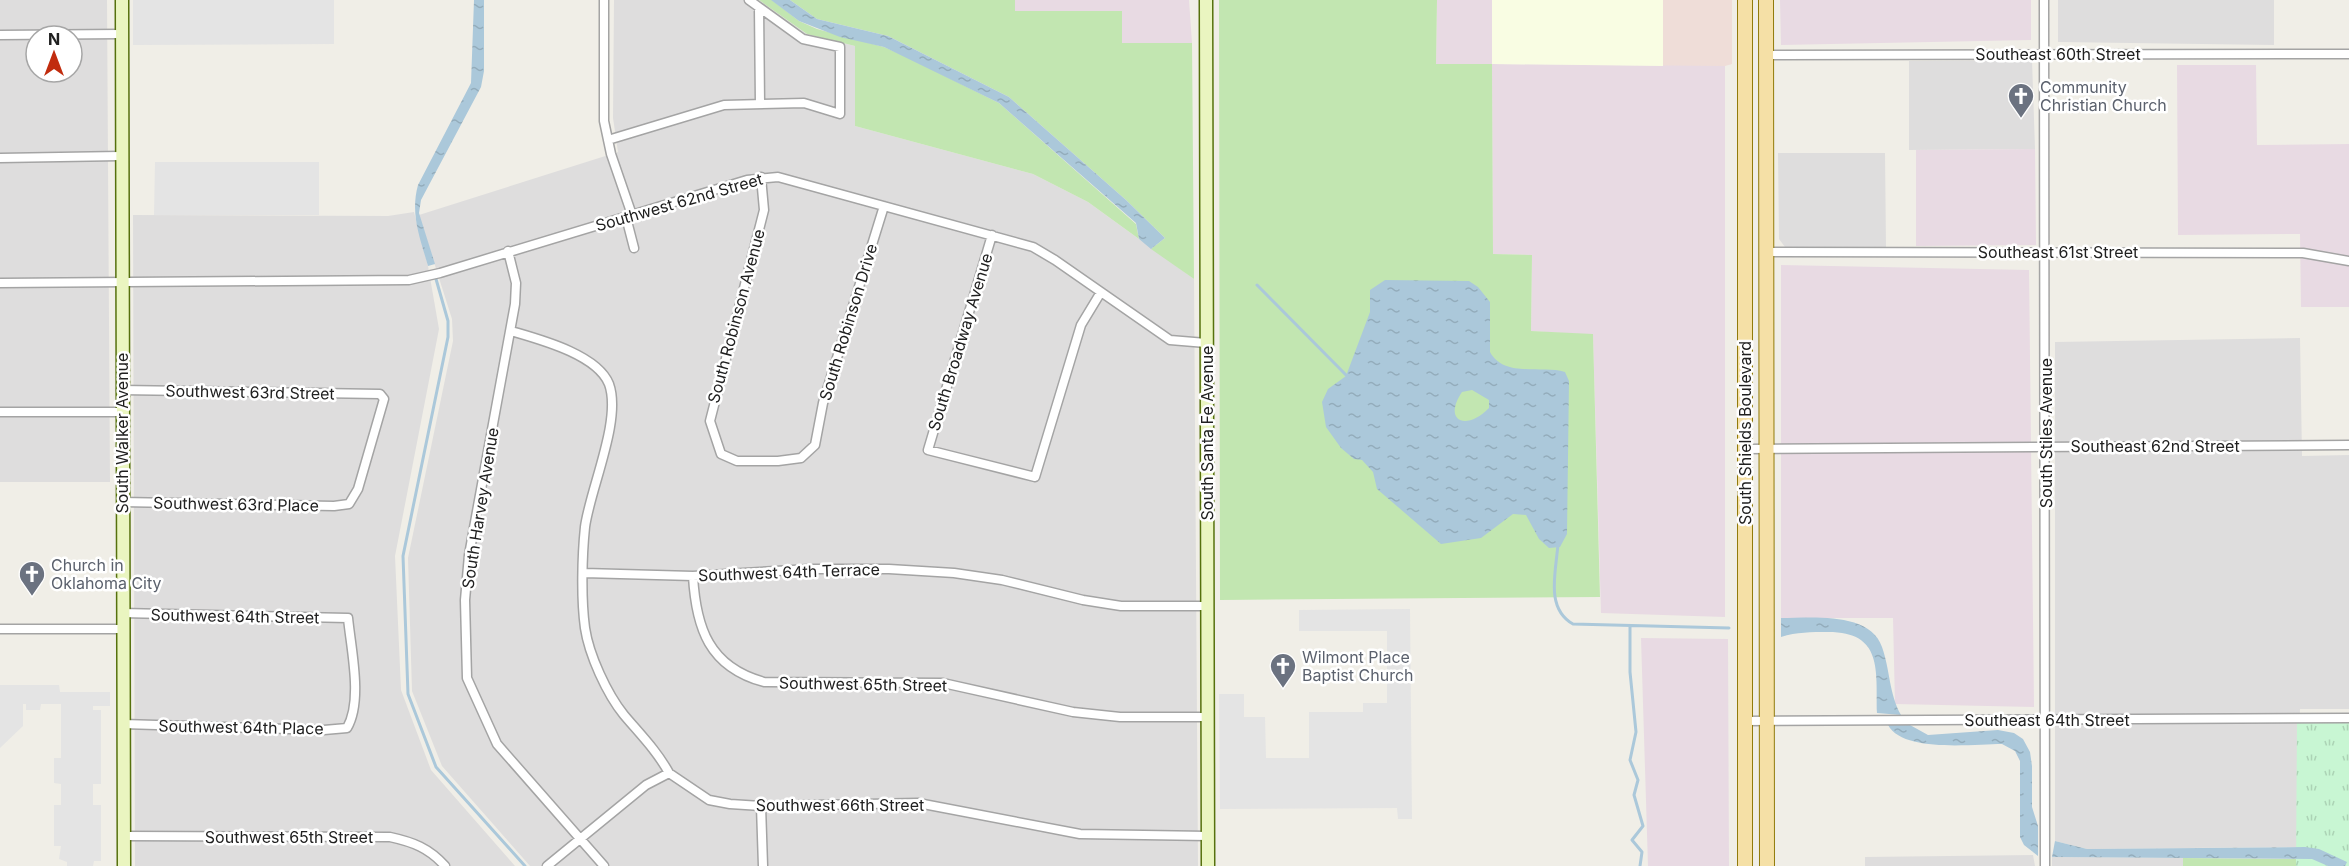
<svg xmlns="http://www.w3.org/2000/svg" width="2349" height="866" font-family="Inter,sans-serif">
	<defs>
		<pattern id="park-tufts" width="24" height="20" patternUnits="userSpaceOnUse" patternTransform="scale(1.5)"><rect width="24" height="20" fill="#c8f6d3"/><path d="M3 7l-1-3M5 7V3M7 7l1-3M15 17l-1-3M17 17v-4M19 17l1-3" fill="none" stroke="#acd3b5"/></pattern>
		<pattern id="water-ripples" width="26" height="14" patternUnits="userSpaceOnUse" patternTransform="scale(1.5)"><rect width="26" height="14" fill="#abc8da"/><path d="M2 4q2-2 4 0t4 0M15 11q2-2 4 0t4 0" fill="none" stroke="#93acbb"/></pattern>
	</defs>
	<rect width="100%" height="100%" fill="#f0eee7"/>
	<path fill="#dedddd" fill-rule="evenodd" d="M0,0H107L110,482H0ZM36,36H72V72H36Z
		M614,0H759L807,34L855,46V126L1033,174L1088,202L1194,279L1198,866H530L442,766L412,691L408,558L453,341L452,319L419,215L618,152L613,118Z
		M2058,0H2274V45L2058,42Z
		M2032,60L2035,149L1909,150V61Z
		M1778,153H1885L1886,248L1785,247L1779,239Z
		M414,212L428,266L439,329L395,556L401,690L431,770L515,866H135L133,215L388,216Z
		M2300,338L2302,456L2349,455V709H2300L2297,847L2087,849L2055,841V342Z
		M2033,855L2035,866H1865V857Z
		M2052,857L2183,858V866H2052Z"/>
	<path fill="#efddd8" d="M1663,0H1732V64L1725,66H1663Z"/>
	<path fill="#e8dae3" d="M1015,0H1189L1192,43H1122V11H1015Z
		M1437,0H1492V64L1725,66V617L1601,613L1593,335L1531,331L1532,255L1493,254L1492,64H1436Z
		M1780,0H2031V40L1781,45Z
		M2177,65H2256L2257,145L2349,144V307H2301L2300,234L2178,235Z
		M2035,149L2036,245L1916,246V150Z
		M1781,265L2029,270L2034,707L1895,704L1893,618H1781Z
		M1641,638L1728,639L1729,866H1648Z"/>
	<path fill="#f9fde3" d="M1492,0H1663V66L1492,64Z"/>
	<path fill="#c2e6b1" d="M759,0H772L799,21L817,29L884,47L907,57L999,103L1136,224L1139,239L1088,202L1033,174L855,126V46L807,34Z
		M790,0H1015V11H1122V43H1192L1194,279L1151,249L1165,238L1126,200L1009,97L888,36L817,19Z
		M1219,0H1437L1436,64H1492L1493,254L1532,255L1531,331L1593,334L1600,597L1220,600Z
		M2183,858L2296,859V866H2183Z"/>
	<path fill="url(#park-tufts)" d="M2297,722H2349V866H2296Z"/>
	<path fill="#e4e4e4" d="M133,0H334V44L133,45Z
		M155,162H319V215H154Z
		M1410,609L1412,819H1398L1397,808L1220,809L1219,694H1244V717H1265L1266,758H1309V712H1363V703H1387V631H1299V610Z
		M0,685H59L60,692H110V706H93V710H101V784H93V805H101V861H94L93,866H67V862L59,859L61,846H54V805H61V784L54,783V758H61V704H41L40,710H26V704H23V726L0,748Z"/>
	<path fill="url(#water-ripples)" fill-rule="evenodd" d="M474,0H484V71L481,87L421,200L419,213L435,264L428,266C420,238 410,214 418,185L471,83Z
		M771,0H790L817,19L888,36L1009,97L1126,200L1165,238L1151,249L1139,239L1136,223L999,103L884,47L840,37L799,21Z
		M1385,280L1469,281L1478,287L1490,302V352C1504,378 1542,365 1565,372L1569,381L1567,534L1560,547L1549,548L1539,539L1526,515L1513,514L1481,538L1441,544L1377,489L1373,472L1362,460L1354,459L1341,448L1326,427L1322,402L1328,389L1346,376L1370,312V290ZM1472,390L1489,400V408C1467,431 1442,422 1462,392Z
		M1781,618C1810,618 1870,611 1882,647C1890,669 1889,694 1901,715L1877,713C1876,670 1883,632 1828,632C1811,632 1797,632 1781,637Z
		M1888,725H1910L1928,735L1998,730L2014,733L2023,739L2030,752L2032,766V807L2038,826V856L2024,845L2020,837V761L2015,751L2002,744C1973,744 1903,753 1888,725Z
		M2055,841L2087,849L2305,847L2319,849L2347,862L2345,866H2328L2312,859L2052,857Z"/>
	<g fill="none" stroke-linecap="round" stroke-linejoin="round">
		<path stroke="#abc8da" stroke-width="3" d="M436,279L448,321V337L403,556L408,694L436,767L525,866
			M1257,285L1349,378
			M1558,544C1556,572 1545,608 1573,624L1729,628
			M1630,627V672L1636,732L1630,760L1638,780L1634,795L1643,826L1632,840L1642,852L1640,866"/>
		<g stroke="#a4a4a4" stroke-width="11">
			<path id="street" d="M604,0V121L611,154L632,215
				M2044,0L2045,866
				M759,8L760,104
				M0,35L121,34
				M1767,55L2349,54
				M608,140L724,105L804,103L840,114V47L803,39L749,0
				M0,158L120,156
				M761,177L764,210L710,421L721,454L737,461H778L801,458L815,445L823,403L884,206
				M626,217L634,248
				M992,235L928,450L1035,477L1081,325L1101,292
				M508,251L516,283L515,304L469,555L465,600L467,678L497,744L604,866
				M1767,252L2303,253L2349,261
				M0,283L409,280L440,273L747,180L778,177L1033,247L1055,260L1170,340L1206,343
				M511,331C538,339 597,354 609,384C622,420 590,489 585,527C582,556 581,599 585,628C589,655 607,694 624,715C640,734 657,751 669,773
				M121,390L380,394L384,399L358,489L349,504L334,506L122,502
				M0,412H121
				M1745,449L2349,445
				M584,573L693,576L810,569H889L954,573L1002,580L1083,600L1121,606H1207
				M693,576C696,628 709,667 764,682L943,683L1073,712L1120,717H1207
				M122,613L348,618C351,649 363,701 347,728L324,730L123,724
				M0,629H122
				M1745,721L2349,718
				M761,806L763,866
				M123,836L390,837C413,842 429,848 445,866
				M547,866L646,785L669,773L709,800L730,804L761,806L918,803L1080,834L1208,836"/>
		</g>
		<g stroke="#56710d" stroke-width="15">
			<path id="secondary" d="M122,0L124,866
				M1206,0L1208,866"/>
		</g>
		<g stroke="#917b0b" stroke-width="16">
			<path id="primary" d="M1745,0V866
				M1766,0L1767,866"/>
		</g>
		<use href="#street" stroke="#fff" stroke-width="8"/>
		<use href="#secondary" stroke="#eaf5c0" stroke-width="12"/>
		<use href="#primary" stroke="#f5e0a6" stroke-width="14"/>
	</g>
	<defs>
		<g id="church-pin" transform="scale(1.35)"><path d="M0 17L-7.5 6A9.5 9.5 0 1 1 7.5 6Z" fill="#6b7280" stroke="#fff"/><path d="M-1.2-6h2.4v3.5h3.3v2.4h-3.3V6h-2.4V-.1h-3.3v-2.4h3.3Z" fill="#fff"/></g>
	</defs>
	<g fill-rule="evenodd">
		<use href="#church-pin" x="2021" y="96"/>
		<use href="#church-pin" x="32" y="574"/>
		<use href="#church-pin" x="1283" y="666"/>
	</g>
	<g text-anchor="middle" stroke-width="5" stroke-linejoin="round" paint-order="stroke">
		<g font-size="16" fill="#202020" stroke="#fff">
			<text x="2058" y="60">Southeast 60th Street</text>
			<text transform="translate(679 202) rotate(-16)" y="6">Southwest 62nd Street</text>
			<text x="2058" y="258">Southeast 61st Street</text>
			<text transform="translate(736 316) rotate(-75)" y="6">South Robinson Avenue</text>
			<text transform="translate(848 322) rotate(-73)" y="6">South Robinson Drive</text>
			<text transform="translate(960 342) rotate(-73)" y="6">South Broadway Avenue</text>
			<text transform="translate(250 392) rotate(1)" y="6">Southwest 63rd Street</text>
			<text transform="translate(122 433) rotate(-90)" y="6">South Walker Avenue</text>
			<text transform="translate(1207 433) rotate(-90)" y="6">South Santa Fe Avenue</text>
			<text transform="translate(1745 433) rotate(-90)" y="6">South Shields Boulevard</text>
			<text transform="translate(2046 433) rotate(-90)" y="6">South Stiles Avenue</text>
			<text x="2155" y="452">Southeast 62nd Street</text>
			<text transform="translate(236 504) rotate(1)" y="6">Southwest 63rd Place</text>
			<text transform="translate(480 508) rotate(-81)" y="6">South Harvey Avenue</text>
			<text transform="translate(789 572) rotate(-2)" y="6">Southwest 64th Terrace</text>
			<text transform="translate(235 616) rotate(1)" y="6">Southwest 64th Street</text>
			<text transform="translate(863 684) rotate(1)" y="6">Southwest 65th Street</text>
			<text x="2047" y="726">Southeast 64th Street</text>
			<text transform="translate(241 727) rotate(1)" y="6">Southwest 64th Place</text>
			<text x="840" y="811">Southwest 66th Street</text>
			<text x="289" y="843">Southwest 65th Street</text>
		</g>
		<g font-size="16" fill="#5b616d" stroke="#fff" text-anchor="start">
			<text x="2040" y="93">Community<tspan x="2040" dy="18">Christian Church</tspan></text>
			<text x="51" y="571">Church in<tspan x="51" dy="18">Oklahoma City</tspan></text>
			<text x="1302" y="663">Wilmont Place<tspan x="1302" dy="18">Baptist Church</tspan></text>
		</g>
	</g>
	<g transform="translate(54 54)"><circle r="28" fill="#ffffff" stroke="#a6a6a6" stroke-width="1.5"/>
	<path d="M0-4.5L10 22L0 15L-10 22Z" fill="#c12c0e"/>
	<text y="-9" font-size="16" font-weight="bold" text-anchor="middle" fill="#202020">N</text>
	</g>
</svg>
